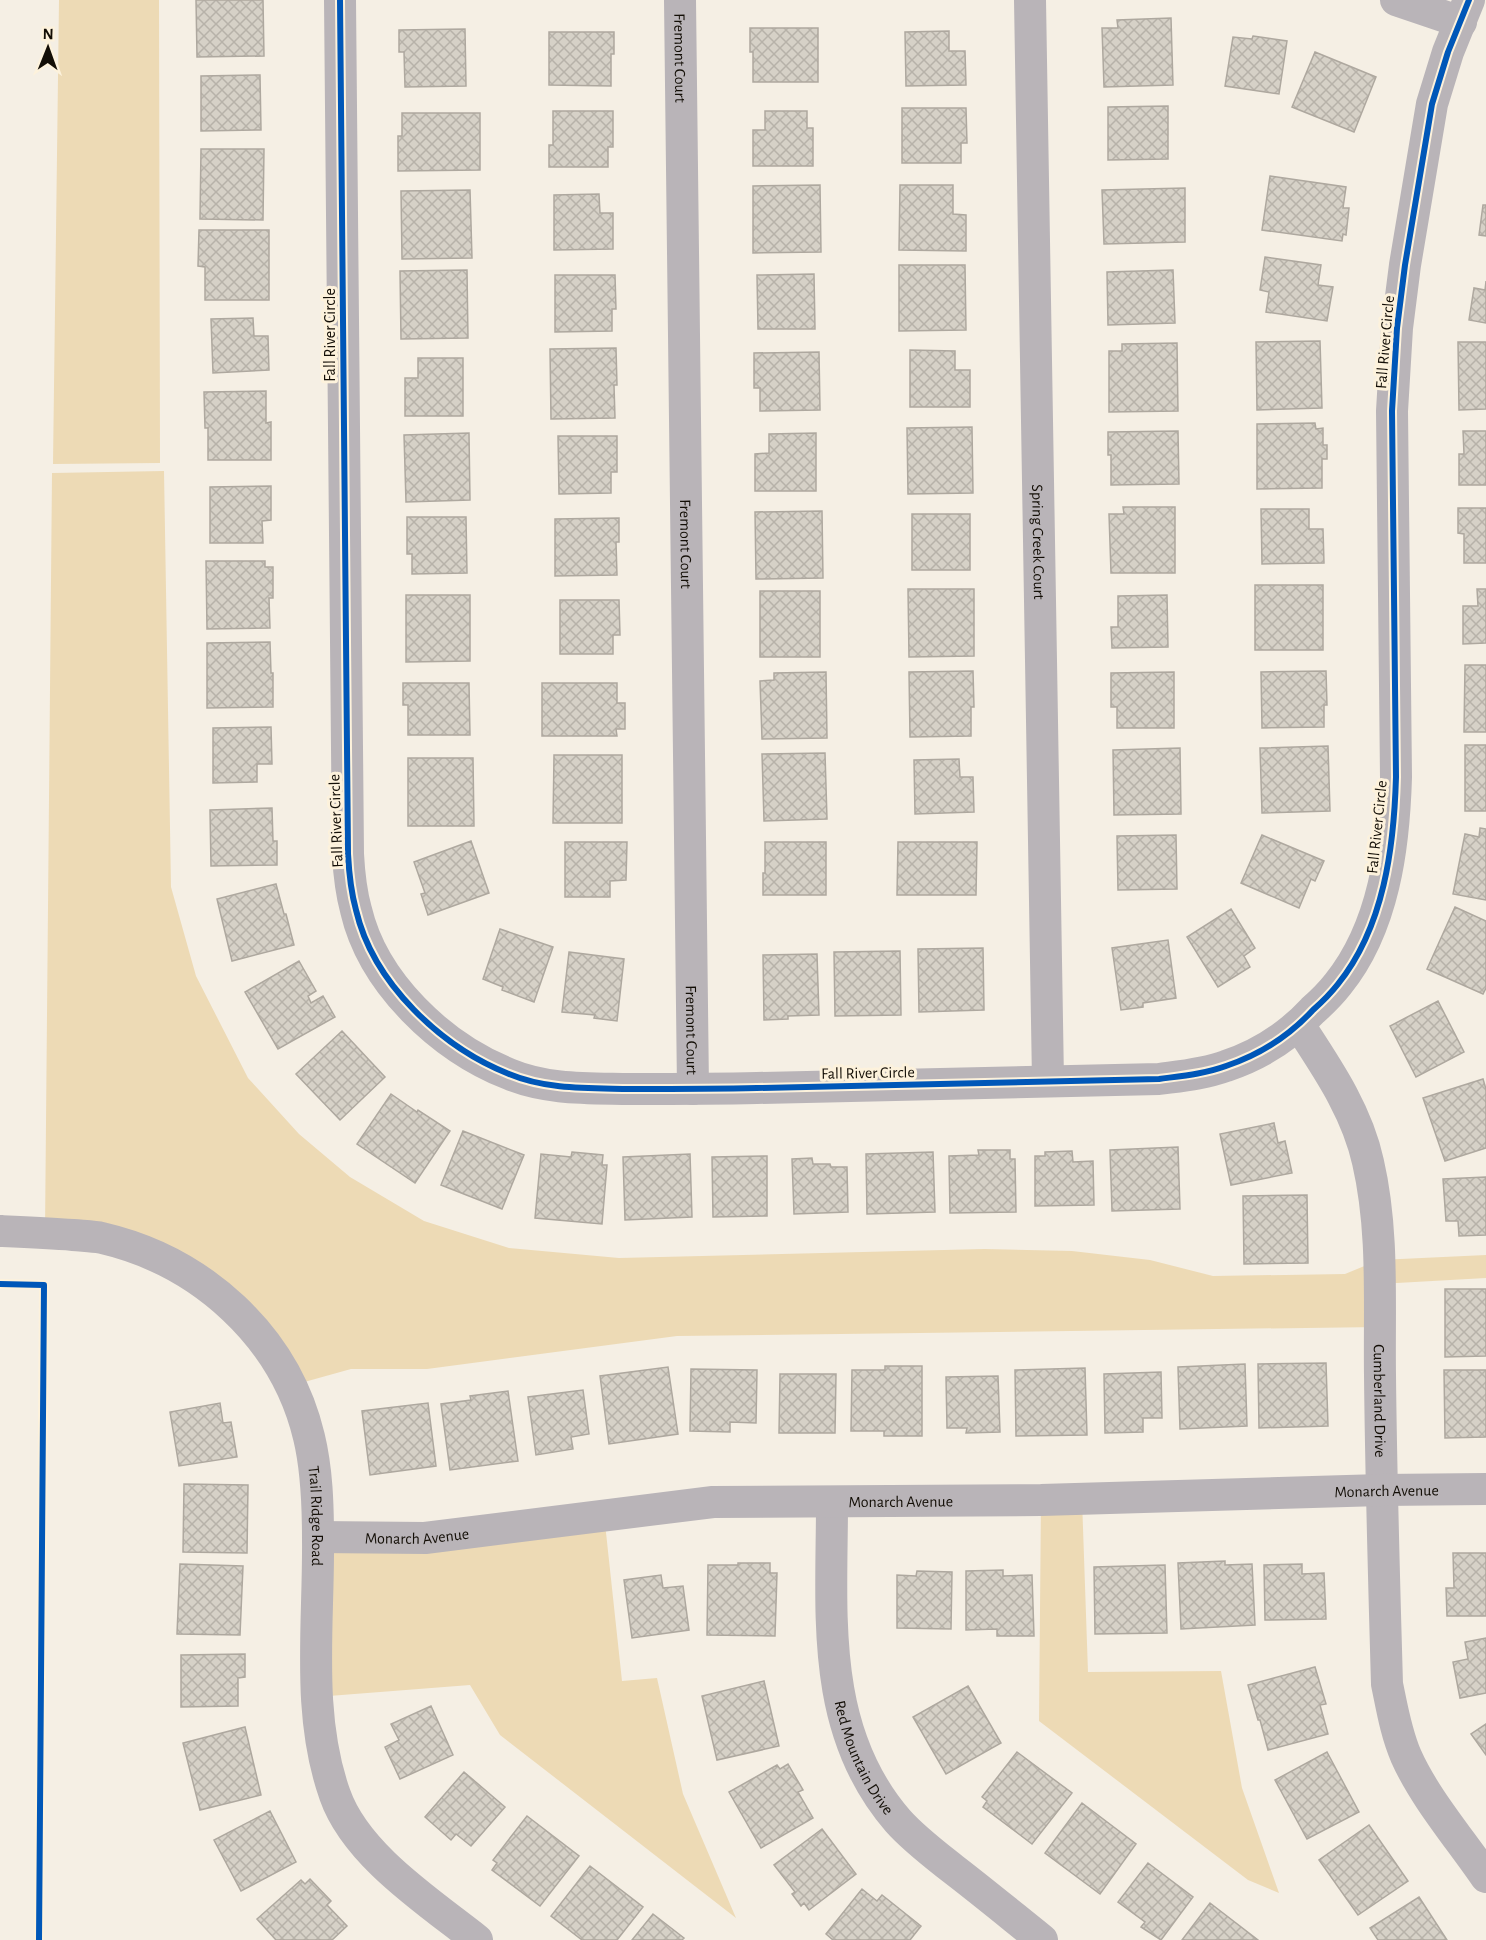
<svg xmlns="http://www.w3.org/2000/svg" width="1486" height="1940" font-family="'Alegreya Sans',sans-serif">
	<defs>
		<pattern id="building-cross-hatch" width="8" height="8" patternUnits="userSpaceOnUse" patternTransform="scale(1.5)"><rect width="8" height="8" fill="#d6d1c7"/><path d="M0 0l8 8M0 8l8-8" fill="none" stroke="#b7b2a9"/></pattern>
	</defs>
	<rect width="100%" height="100%" fill="#f5efe4"/>
	<path fill="#eddab5" d="M59,0H159L160,463L53,464Z
		M164,471L171,887L196,976L248,1078L299,1134L350,1177L424,1221L509,1248L619,1258L984,1249L1072,1251L1150,1260L1213,1276L1345,1274L1379,1260L1486,1255V1278L1379,1284V1327L677,1336L427,1369H351L290,1386L213,1289L45,1232L52,473Z
		M1082,1499L1088,1672L1221,1671L1242,1788L1279,1893L1248,1880L1039,1721L1041,1500Z
		M604,1514L622,1681L657,1678L683,1794L736,1918L500,1735L470,1685L316,1697L318,1537Z"/>
	<path fill="url(#building-cross-hatch)" stroke="#aea89f" stroke-width="1.5" d="M196,0H263L264,56L197,57Z
		M1171,18L1173,85L1104,87L1102,28H1118L1117,20Z
		M750,28H818V82H753V52H750Z
		M465,29L466,86L405,87L404,52H399V30Z
		M949,31V51H965L966,85L906,86L905,32Z
		M549,32H614V54H611V86L549,85Z
		M1253,36L1287,41L1279,94L1225,86L1233,37L1252,39Z
		M1315,52L1376,77L1354,132L1292,107Z
		M260,75L261,130L201,131V76Z
		M1168,106V159L1108,160V107Z
		M902,108H966L967,143H961V163H902Z
		M553,111H613V147H608V167H549V145H553Z
		M765,111H807V128H813V166H753V130H765Z
		M402,113H480V170L398,171V136H402Z
		M201,149H264L263,220L200,219Z
		M1270,176L1346,187L1343,208H1349L1346,235L1343,234L1342,241L1262,230Z
		M820,185L821,252L753,253V186Z
		M900,185H953V214L966,215V251L899,250Z
		M1185,188V242L1104,244L1102,190Z
		M470,190L472,258L402,259L401,191Z
		M599,194L600,213H613V249L554,250V195Z
		M1483,205H1486V236L1479,235Z
		M199,230H269V300H205V267L198,266Z
		M1265,257L1321,265L1318,285L1333,287L1327,321L1266,312L1269,292L1260,290Z
		M899,265H965L966,330L899,331Z
		M467,270L468,338L401,339L400,271Z
		M1173,270L1175,323L1108,325L1107,272Z
		M814,274L815,329H758L757,275Z
		M555,275H615L616,309H612V331L555,332Z
		M1486,281V323L1469,320L1474,288L1485,290Z
		M253,318L254,336H268L269,370L213,373L211,319Z
		M1320,341L1322,408L1257,410L1256,342Z
		M1458,342H1486V409L1459,410Z
		M1177,343L1178,411L1109,412V351H1122V344Z
		M616,348L617,385H614L615,418L551,419L550,349Z
		M910,350L955,351V370H970V407H910Z
		M819,352L820,410L760,411V388H754V353Z
		M418,358H463V416H405V378H418Z
		M266,391V423L271,422V460H208V428H205L204,392Z
		M1315,423L1316,429L1323,428V445H1327V459H1322V488L1257,489V424Z
		M972,427L973,493L908,494L907,428Z
		M1178,431L1179,484L1111,485V455H1108V432Z
		M1463,431H1486V485H1459V454H1464Z
		M469,433L470,500L406,502L404,435Z
		M816,433V491H755V454L769,453V434Z
		M558,436H617V472H611V493L559,494Z
		M271,486V520L262,521L263,543H210V487Z
		M1123,507H1175V573H1111L1109,514H1124Z
		M1458,508H1486V563H1464V534L1458,533Z
		M1261,509H1309V529H1323L1324,563L1262,564Z
		M822,511L823,578L756,579L755,512Z
		M912,514H970V570H912Z
		M407,517H466L467,573L412,574V554H407Z
		M619,518V542H616L617,575L555,576V519Z
		M206,561H265V567H273V598H269L270,628L207,629Z
		M1255,585H1323V650H1255Z
		M908,589H974V656L909,657Z
		M1477,589H1486V643L1463,644V606H1478Z
		M760,591H820V657H760Z
		M406,595H470V661L406,662Z
		M1167,595L1168,647L1112,648L1111,627H1118V596Z
		M560,600H619L620,635H613V654H560Z
		M270,642L271,673H273V707L207,708V643Z
		M1465,665H1486V732H1464Z
		M973,671L974,707H971V736L910,737L909,672Z
		M1326,671L1327,705H1324V727L1262,728L1261,672Z
		M826,672L827,738L762,739L760,681L774,680V673Z
		M1174,672V728H1117V707H1111V673Z
		M403,683H469L470,735H408V705H403Z
		M542,683H617V703H625V729H616L617,736H542Z
		M271,727L272,764H257V782L213,783V728Z
		M1465,745H1486V811H1465Z
		M1328,746L1330,811L1262,813L1260,748Z
		M1180,748L1181,814L1114,815L1113,750Z
		M825,753L827,819L764,821L762,754Z
		M554,755H622V823H553Z
		M408,758H473L474,826H408Z
		M959,759L960,777H973L974,812L915,814L914,760Z
		M272,808L273,841H277V865L211,866L210,810Z
		M1480,828L1486,829V900L1453,894L1465,834L1479,837Z
		M1176,835L1177,889L1118,890L1117,836Z
		M1262,835L1324,861L1315,881L1311,879L1299,908L1241,883Z
		M471,841L489,893L428,915L421,894L425,893L414,862Z
		M565,842H627L626,880L610,881V897H565Z
		M765,842H826V895H763V873H765Z
		M898,842H977L976,895H897Z
		M276,884L284,914H286L294,945L232,961L217,899Z
		M1455,907L1486,921V988L1483,994L1427,969Z
		M1231,909L1255,948L1244,956L1250,967L1218,987L1187,937Z
		M500,929L553,947L534,1002L502,990L503,987L483,979Z
		M1168,940L1176,998L1143,1003V1007L1121,1010L1112,948Z
		M983,948L984,1010L919,1012L918,949Z
		M900,951L901,1015L835,1016L834,952Z
		M569,952L624,959L617,1021L594,1018L595,1015L562,1012Z
		M817,954L819,1015L788,1016V1019L764,1020L763,955Z
		M299,961L316,991L308,996L311,1003L323,996L335,1017L278,1049L245,992Z
		M1438,1001L1464,1052L1416,1077L1390,1026Z
		M342,1031L385,1077L340,1120L296,1074Z
		M1483,1079L1486,1089V1148L1445,1161L1423,1098Z
		M391,1094L417,1112L418,1110L450,1131L415,1183L357,1144Z
		M1274,1123L1278,1143L1285,1141L1292,1173L1231,1185L1220,1134Z
		M463,1131L524,1155L502,1209L441,1185Z
		M1178,1147L1180,1209L1112,1211L1110,1150Z
		M978,1150H1010V1159H1015L1016,1212L950,1213L949,1156L979,1155Z
		M1072,1151L1073,1162L1093,1161L1094,1205L1035,1206V1156H1045V1152Z
		M572,1152L603,1155L602,1165H607L602,1224L535,1218L541,1154L571,1157Z
		M933,1152L935,1212L867,1214L866,1154Z
		M690,1154L692,1217L625,1220L623,1157Z
		M767,1156V1216L713,1217L712,1157Z
		M812,1158L813,1164H830L831,1167H847L848,1212L794,1214L792,1159Z
		M1486,1177V1235L1459,1236L1458,1221H1446L1443,1179Z
		M1307,1195L1308,1263L1244,1264L1243,1196Z
		M1445,1289H1486V1356L1445,1357Z
		M1326,1363L1328,1426L1259,1428L1258,1364Z
		M1245,1364L1247,1426L1180,1429L1178,1367Z
		M885,1366H922V1436H884V1431H851L852,1370H885Z
		M668,1367L678,1434L609,1444L600,1376Z
		M1085,1368L1087,1435L1016,1436L1015,1370Z
		M691,1369L757,1370L756,1423L730,1422V1432L690,1431Z
		M1444,1370H1486V1437L1445,1438Z
		M1161,1372L1162,1418H1143V1432L1105,1433L1104,1374Z
		M780,1374H836L835,1433H779Z
		M998,1376L1000,1432L966,1433L967,1428H947L946,1377Z
		M583,1390L589,1434L571,1437L573,1449L536,1455L528,1397Z
		M508,1391L518,1461L450,1470L441,1404L471,1400L470,1396Z
		M220,1403L223,1423L231,1422L237,1457L179,1466L170,1412Z
		M428,1403L436,1466L370,1475L362,1411Z
		M184,1484L248,1485L247,1553L183,1552Z
		M1453,1553H1486V1616H1447L1446,1588H1454Z
		M1225,1561V1565L1252,1564L1255,1625L1181,1629L1178,1563Z
		M738,1563H770V1573H777L775,1636L707,1635L708,1565H738Z
		M180,1564L243,1566L240,1635L177,1634Z
		M1302,1564V1574L1324,1573L1326,1619L1265,1620L1264,1565Z
		M1165,1565L1167,1633L1095,1634L1094,1567Z
		M1003,1570V1576L1032,1575L1034,1636H997V1629L966,1630V1571Z
		M917,1571L952,1572L951,1629L897,1628V1575L916,1576Z
		M661,1575L663,1588L683,1586L689,1630L632,1638L624,1580Z
		M1486,1638V1693L1460,1698L1453,1662L1468,1659L1465,1642Z
		M245,1654V1677L238,1678V1706L181,1707V1655Z
		M1315,1667L1326,1704L1320,1705L1328,1734L1268,1750L1260,1720H1258L1248,1685Z
		M764,1681L779,1746L717,1760L702,1696Z
		M968,1686L1001,1743L946,1774L913,1717Z
		M431,1706L453,1755L400,1779L385,1747L399,1740L391,1724Z
		M1486,1724V1755L1471,1734Z
		M245,1727L261,1795L200,1810L183,1743Z
		M1017,1752L1072,1793L1032,1844L983,1807L987,1801L982,1797Z
		M1327,1752L1359,1812L1307,1839L1275,1780Z
		M788,1764L803,1790L798,1792L813,1818L761,1848L729,1792L777,1765L780,1769Z
		M464,1772L505,1807L471,1846L456,1834L451,1840L425,1817Z
		M1082,1803L1136,1844L1100,1894L1045,1853Z
		M270,1811L296,1862L241,1891L214,1840Z
		M527,1816L579,1856L540,1906L492,1870L497,1863L493,1860Z
		M1369,1825L1408,1881L1358,1915L1319,1860Z
		M822,1829L856,1874L809,1910L804,1903L801,1906L792,1894L795,1892L774,1865Z
		M1148,1863L1193,1897L1161,1940L1141,1927L1145,1922L1118,1902Z
		M590,1866L643,1907L617,1940H582L551,1916Z
		M310,1879L331,1901L327,1905L347,1926L332,1940H276L257,1919L301,1880L305,1884Z
		M862,1889L877,1901L882,1895L921,1926L910,1940H833L826,1934Z
		M1419,1897L1447,1940H1378L1370,1928Z
		M1210,1903L1258,1940H1182Z
		M653,1914L684,1938L682,1940H632Z"/>
	<g fill="none" stroke-linecap="round" stroke-linejoin="round">
		<g stroke="#b9b4b8" stroke-width="32">
			<path d="M340,0L348,854C349,873 351,892 356,910C373,983 441,1047 509,1074C547,1090 589,1088 630,1089C672,1089 715,1089 757,1088C891,1085 1025,1082 1159,1079C1181,1076 1204,1074 1226,1066C1259,1055 1289,1036 1313,1010C1322,1002 1331,993 1338,984C1384,927 1394,847 1396,777L1392,411L1397,328L1405,265L1432,104L1448,52L1469,0"/>
			<path id="s1" d="M680,0L693,1089"/>
			<path id="s2" d="M1030,0L1048,1081"/>
			<path d="M1396,0L1461,22"/>
			<path id="s3" d="M1299,1025C1327,1068 1357,1111 1368,1162C1384,1231 1379,1304 1380,1375C1381,1478 1384,1581 1387,1684C1392,1708 1396,1733 1406,1756C1424,1797 1460,1839 1486,1877"/>
			<path id="s4" d="M0,1231C24,1232 49,1233 73,1235C83,1236 93,1236 102,1238C201,1261 285,1336 309,1437C317,1470 318,1505 318,1539C319,1624 306,1714 335,1795C356,1855 429,1902 477,1940"/>
			<path id="s5" d="M832,1502C832,1614 819,1730 898,1821C914,1839 934,1854 953,1869C983,1892 1012,1916 1042,1940"/>
			<path id="s6" d="M318,1537L425,1538L713,1502L1041,1500L1381,1490L1486,1489"/>
		</g>
		<g stroke="#fdf2dc" stroke-width="10">
			<path id="cycleway" d="M340,0L348,854C349,873 351,892 356,910C373,983 441,1047 509,1074C547,1090 589,1088 630,1089C672,1089 715,1089 757,1088C891,1085 1025,1082 1159,1079C1181,1076 1204,1074 1226,1066C1259,1055 1289,1036 1313,1010C1322,1002 1331,993 1338,984C1384,927 1394,847 1396,777L1392,411L1397,328L1405,265L1432,104L1448,52L1469,0
				M0,1284L44,1285L39,1940"/>
		</g>
		<use href="#cycleway" stroke="#0057b8" stroke-width="6"/>
	</g>
	<g text-anchor="middle" stroke-width="6" stroke-linejoin="round" paint-order="stroke">
		<g font-size="16" fill="#130e06" stroke="#fdf2dc">
			<text dy="6" stroke="none"><textPath href="#s1" startOffset="58">Fremont Court</textPath></text>
			<text transform="translate(329 335) rotate(-90)" y="6">Fall River Circle</text>
			<text transform="translate(1384 342) rotate(-85)" y="6">Fall River Circle</text>
			<text dy="6" stroke="none"><textPath href="#s2" startOffset="542">Spring Creek Court</textPath></text>
			<text dy="6" stroke="none"><textPath href="#s1" startOffset="544">Fremont Court</textPath></text>
			<text transform="translate(335 821) rotate(-92)" y="6">Fall River Circle</text>
			<text transform="translate(1376 827) rotate(-84)" y="6">Fall River Circle</text>
			<text dy="6" stroke="none"><textPath href="#s1" startOffset="1030">Fremont Court</textPath></text>
			<text transform="translate(868 1072) rotate(-1)" y="6">Fall River Circle</text>
			<text dy="6" stroke="none"><textPath href="#s3" startOffset="394">Cumberland Drive</textPath></text>
			<text dy="6" stroke="none"><textPath href="#s6" startOffset="1071">Monarch Avenue</textPath></text>
			<text dy="6" stroke="none"><textPath href="#s6" startOffset="585">Monarch Avenue</textPath></text>
			<text dy="6" stroke="none"><textPath href="#s4" startOffset="484">Trail Ridge Road</textPath></text>
			<text dy="6" stroke="none"><textPath href="#s6" startOffset="99">Monarch Avenue</textPath></text>
			<text dy="6" stroke="none"><textPath href="#s5" startOffset="261">Red Mountain Drive</textPath></text>
		</g>
	</g>
	<g transform="translate(48 48) rotate(1)" stroke="#fdf2dc" stroke-width="4.5" paint-order="stroke">
	<path d="M0-4.5L10 22L0 15L-10 22Z" fill="#130e06"/>
	<text y="-9" font-size="16" font-weight="bold" text-anchor="middle" fill="#130e06">N</text>
	</g>
</svg>
